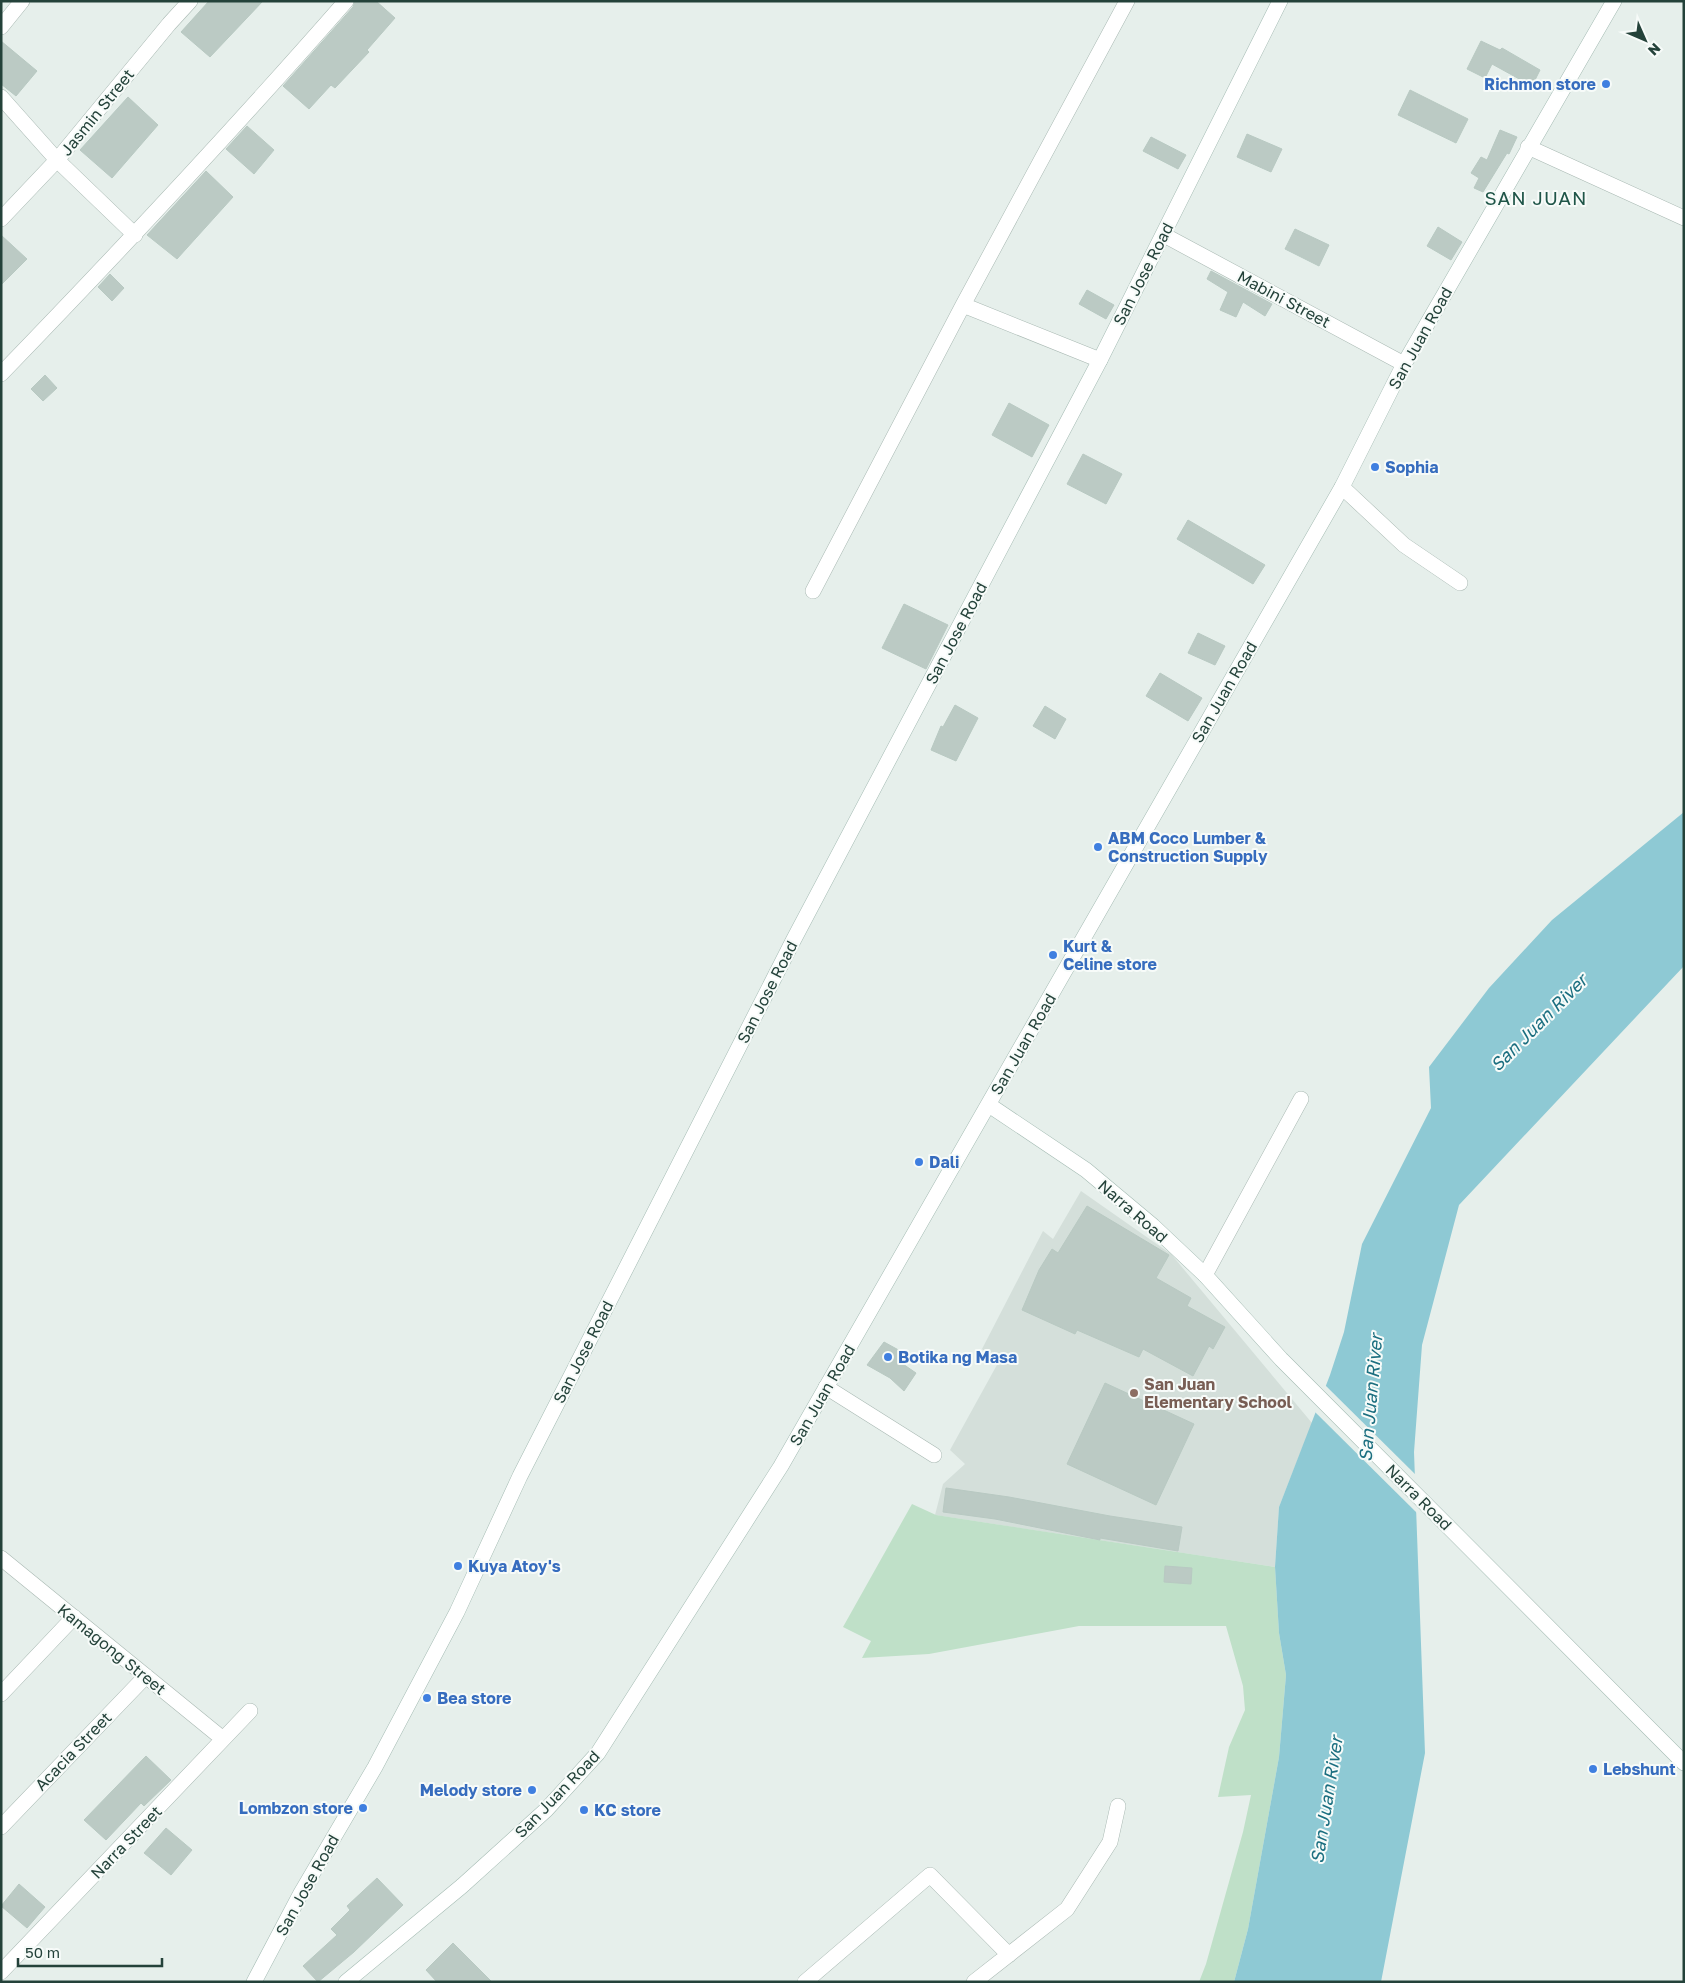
<svg xmlns="http://www.w3.org/2000/svg" width="1685" height="1983" font-family="'Golos Text',sans-serif">
	<rect width="100%" height="100%" fill="#e6efeb"/>
	<path fill="#d4dfda" d="M1081,1191L1171,1254L1312,1423L1279,1507L1275,1567L935,1515L943,1484L965,1464L950,1450L998,1363L982,1349L1043,1231L1053,1239Z"/>
	<path fill="#bfe0c8" d="M912,1504L936,1515L1275,1567L1279,1633L1286,1675L1279,1757L1248,1929L1234,1982H1199L1206,1964L1243,1832L1251,1795L1218,1797L1229,1747L1245,1710L1243,1686L1226,1626H1079L929,1654L862,1658L871,1641L843,1627Z"/>
	<path fill="#8ec9d4" d="M1684,812V966L1459,1205L1422,1345L1414,1452L1425,1753L1381,1982H1234L1248,1929L1279,1757L1286,1675L1279,1633L1275,1567L1279,1507L1330,1375L1344,1332L1362,1244L1431,1108L1429,1067L1489,988L1552,920Z"/>
	<path fill="#e6efeb" d="M1324,1384L1418,1477L1419,1515L1314,1411Z"/>
	<path fill="#bbcac4" stroke="#b8c9c2" d="M209,1H263L210,57L181,32Z
		M355,1H376L395,18L367,50L369,52L335,88L331,85L309,109L283,86L353,7Z
		M1,41L37,71L16,96L1,84Z
		M1481,41L1500,50L1502,48L1540,70L1532,86L1492,64L1485,78L1467,69Z
		M1410,90L1468,119L1456,143L1398,115Z
		M128,97L158,125L112,178L80,150Z
		M247,126L274,150L254,174L226,149Z
		M1500,130L1517,137L1509,154L1507,153L1483,192L1474,188L1479,178L1471,173L1481,157L1487,160Z
		M1247,134L1282,149L1271,172L1237,157Z
		M1151,137L1186,155L1178,169L1143,151Z
		M206,171L233,197L177,259L147,235Z
		M1438,227L1462,242L1451,260L1427,246Z
		M1295,229L1329,245L1319,266L1285,249Z
		M1,235L27,259L1,285Z
		M1211,271L1272,304L1265,316L1243,302L1236,317L1220,310L1228,292L1207,279Z
		M110,274L124,288L112,301L98,287Z
		M1087,290L1114,305L1106,319L1079,304Z
		M45,375L57,388L43,401L31,389Z
		M1009,403L1049,425L1032,457L992,435Z
		M1083,454L1122,474L1106,504L1067,484Z
		M1188,520L1265,565L1253,584L1177,539Z
		M904,604L948,625L926,669L882,648Z
		M1198,633L1225,646L1215,665L1188,653Z
		M1160,673L1202,698L1188,721L1146,696Z
		M955,705L978,718L956,761L931,750L941,726L943,727Z
		M1045,706L1066,719L1055,739L1033,726Z
		M1087,1206L1169,1255L1156,1278L1191,1298L1187,1306L1225,1327L1213,1349L1209,1346L1193,1376L1143,1349L1139,1357L1077,1330L1075,1334L1022,1310L1039,1270L1052,1249L1058,1253Z
		M884,1342L904,1353L900,1362L916,1373L904,1391L890,1378L867,1365Z
		M1105,1383L1194,1424L1156,1505L1067,1464Z
		M946,1488L1009,1497L1110,1516L1182,1527L1178,1551L1100,1538V1540L995,1519L943,1512Z
		M1165,1566L1192,1568L1191,1584L1164,1582Z
		M146,1756L171,1780L144,1806L141,1803L106,1840L84,1820Z
		M166,1828L192,1850L171,1875L144,1853Z
		M377,1878L403,1905L354,1952L318,1982L303,1966L337,1935L331,1929L350,1910L347,1906Z
		M19,1884L45,1907L27,1928L1,1906Z
		M453,1943L492,1982H437L426,1970Z"/>
	<g fill="none" stroke-linecap="round" stroke-linejoin="round">
		<g stroke="#a8b8b2" stroke-width="16">
			<path id="street" d="M1,27L22,1
				M1,97L57,160L135,235
				M1528,147L1684,218
				M1,219L57,160L169,24L190,1
				M1164,235L1404,364
				M963,305L1100,360
				M1,374C119,252 234,129 346,1
				M1342,487L1404,545L1460,583
				M813,591L963,305L1127,1
				M1205,1275L1301,1099
				M826,1387L934,1455
				M1,1558L223,1739
				M1,1694L74,1617
				M1,1827L146,1676
				M1,1972L250,1711
				M805,1982L930,1875L1009,1955
				M974,1982L1067,1909L1110,1842L1118,1806"/>
		</g>
		<g stroke="#a4bbb3" stroke-width="16">
			<path id="secondary" d="M989,1105L1086,1170L1153,1226L1205,1275L1281,1359L1684,1763
				M254,1982L301,1893L375,1767L457,1612L520,1476L794,939L1100,360L1280,1
				M346,1982L462,1886L546,1810L598,1753L781,1466L1342,487L1404,364L1614,1"/>
		</g>
		<use href="#street" stroke="#fff" stroke-width="15"/>
		<use href="#secondary" stroke="#fff" stroke-width="15"/>
	</g>
	<g fill="#3f7fe0" stroke="#f7fbf9" stroke-width="2">
		<circle cx="1606" cy="84" r="5"/>
		<circle cx="1375" cy="467" r="5"/>
		<circle cx="1098" cy="847" r="5"/>
		<circle cx="1053" cy="955" r="5"/>
		<circle cx="919" cy="1162" r="5"/>
		<circle cx="888" cy="1357" r="5"/>
		<circle cx="458" cy="1566" r="5"/>
		<circle cx="427" cy="1698" r="5"/>
		<circle cx="1593" cy="1769" r="5"/>
		<circle cx="532" cy="1790" r="5"/>
		<circle cx="363" cy="1808" r="5"/>
		<circle cx="584" cy="1810" r="5"/>
	</g>
	<circle fill="#8d6e63" stroke="#f7fbf9" stroke-width="2" cx="1134" cy="1393" r="5"/>
	<g text-anchor="middle" stroke-width="4" stroke-linejoin="round" paint-order="stroke">
		<g font-size="16" font-weight="bold" fill="#366cbe" stroke="#f7fbf9" text-anchor="start">
			<text x="1596" y="90" text-anchor="end">Richmon store</text>
			<text x="1385" y="473">Sophia</text>
			<text x="1108" y="844">ABM Coco Lumber &amp;<tspan x="1108" dy="18">Construction Supply</tspan></text>
			<text x="1063" y="952">Kurt &amp;<tspan x="1063" dy="18">Celine store</tspan></text>
			<text x="929" y="1168">Dali</text>
			<text x="898" y="1363">Botika ng Masa</text>
			<text x="468" y="1572">Kuya Atoy's</text>
			<text x="437" y="1704">Bea store</text>
			<text x="1603" y="1775">Lebshunt</text>
			<text x="522" y="1796" text-anchor="end">Melody store</text>
			<text x="353" y="1814" text-anchor="end">Lombzon store</text>
			<text x="594" y="1816">KC store</text>
		</g>
		<g font-size="16" fill="#24423a" stroke="#f7fbf9">
			<text transform="translate(97 112) rotate(-51)" y="6">Jasmin Street</text>
			<text transform="translate(1143 274) rotate(-63)" y="6">San Jose Road</text>
			<text transform="translate(1284 299) rotate(28)" y="6">Mabini Street</text>
			<text transform="translate(1420 338) rotate(-61)" y="6">San Juan Road</text>
			<text transform="translate(956 633) rotate(-62)" y="6">San Jose Road</text>
			<text transform="translate(1224 692) rotate(-60)" y="6">San Juan Road</text>
			<text transform="translate(767 992) rotate(-63)" y="6">San Jose Road</text>
			<text transform="translate(1023 1044) rotate(-60)" y="6">San Juan Road</text>
			<text transform="translate(1133 1211) rotate(41)" y="6">Narra Road</text>
			<text transform="translate(583 1352) rotate(-63)" y="6">San Jose Road</text>
			<text transform="translate(822 1395) rotate(-60)" y="6">San Juan Road</text>
			<text transform="translate(1419 1497) rotate(45)" y="6">Narra Road</text>
			<text transform="translate(112 1649) rotate(39)" y="6">Kamagong Street</text>
			<text transform="translate(73 1751) rotate(-46)" y="6">Acacia Street</text>
			<text transform="translate(557 1794) rotate(-46)" y="6">San Juan Road</text>
			<text transform="translate(126 1842) rotate(-46)" y="6">Narra Street</text>
			<text transform="translate(307 1885) rotate(-61)" y="6">San Jose Road</text>
		</g>
		<g font-size="16" font-weight="bold" fill="#785e54" stroke="#f7fbf9" text-anchor="start">
			<text x="1144" y="1390">San Juan<tspan x="1144" dy="18">Elementary School</tspan></text>
		</g>
		<g font-size="18" font-style="italic" fill="#1c6f80" stroke="#f7fbf9">
			<text transform="translate(1539 1023) rotate(-45)" y="6">San Juan River</text>
			<text transform="translate(1371 1398) rotate(-85)" y="6">San Juan River</text>
			<text transform="translate(1327 1800) rotate(-81)" y="6">San Juan River</text>
		</g>
		<g font-size="19" letter-spacing="1" fill="#1f5548" stroke="#f7fbf9">
			<text x="1536" y="205">SAN JUAN</text>
		</g>
	</g>
	<rect width="1685" height="1983" fill="none" stroke="#24423a" stroke-width="5"/>
	<g transform="translate(1645 40) rotate(135)" stroke="#f7fbf9" stroke-width="4" paint-order="stroke">
	<path d="M0-4L9 19L0 12L-9 19Z" fill="#24423a"/>
	<text y="-8" font-size="14" font-weight="bold" text-anchor="middle" fill="#24423a">N</text>
	</g>
	<path d="M18 1958v8h144v-8" fill="none" stroke="#24423a" stroke-width="2.5"/>
	<text x="25" y="1958" font-size="15" fill="#24423a" stroke="#f7fbf9" stroke-width="4" paint-order="stroke">50 m</text>
</svg>
